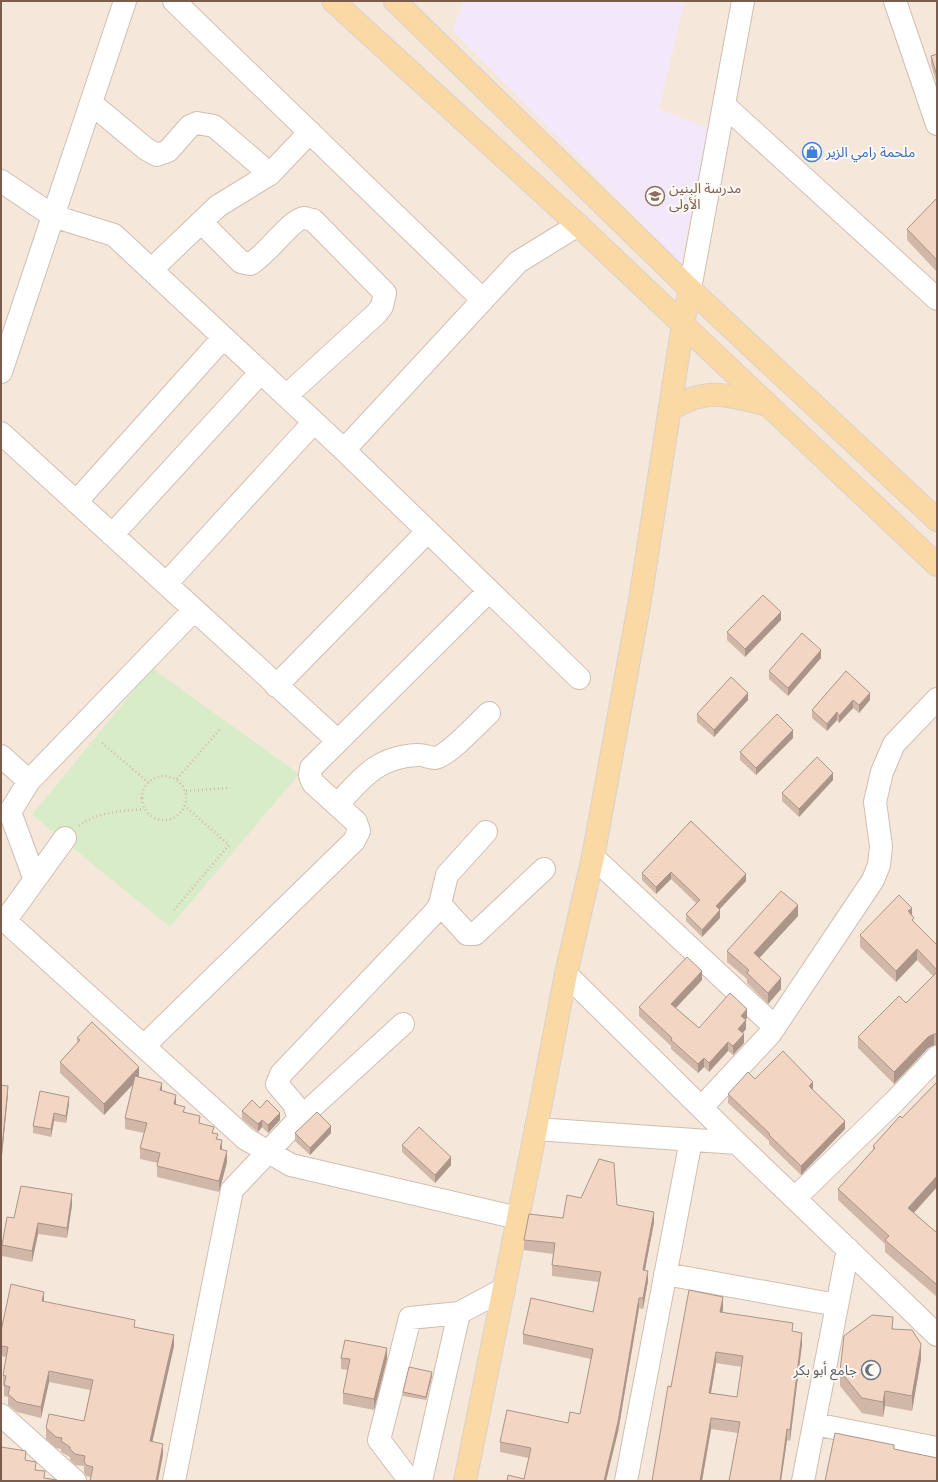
<svg xmlns="http://www.w3.org/2000/svg" width="938" height="1482" font-family="Cabin,'Noto Sans Arabic',sans-serif">
	<rect width="100%" height="100%" fill="#fdf6ec"/>
	<path fill="#f5e8da" d="M1,1H937V1481H1Z"/>
	<path fill="#f3e8fa" d="M464,1H685L659,109L709,128L681,263L452,30Z"/>
	<path fill="#d8ecc9" d="M152,668L299,774L170,927L32,815Z"/>
	<g fill="none" stroke-linecap="round" stroke-linejoin="round">
		<g stroke="#d1beb0" stroke-width="24">
			<path id="minor" d="M174,1L483,300
				M895,1L937,124
				M91,103L146,149L157,155L168,151L190,126L197,123L214,126L270,174
				M724,105L937,299
				M1,181L53,216L114,235L344,450L579,678
				M201,222L241,262L250,264C266,256 291,219 304,218C306,218 310,220 313,220L385,293L382,306L377,313L286,396
				M151,270L218,206L270,174L310,132
				M690,289L743,1
				M1,372L125,1
				M1,433L338,741
				M344,450L518,262L578,225
				M76,502L223,338
				M112,535L261,372
				M166,584L314,422
				M276,686L428,531
				M1,756L29,781L194,610
				M29,781L10,812L35,880
				M337,805C362,778 377,757 417,755C423,754 429,758 435,758C448,756 478,723 489,713
				M593,857L775,1027
				M440,904L467,934H475L544,869
				M1,917L246,1139L291,1165L518,1218
				M5,921L65,838
				M566,974L737,1143L937,1335
				M145,1045L354,841L359,831L356,822L313,783L310,776L311,768L489,591
				M702,1107L770,1034L873,880L879,865L881,846L875,802L882,772L894,744L937,699
				M299,1119L294,1104L277,1084L281,1074L436,911L440,904L447,875L486,832
				M536,1129L737,1143
				M795,1198L895,1101L937,1057
				M665,1274L837,1305
				M1,1415L75,1481
				M814,1424L937,1448
				M174,1481L232,1190L299,1119L403,1024
				M410,1481L379,1440L410,1318L459,1313
				M421,1481L459,1313L504,1289
				M626,1481L691,1140
				M803,1481L848,1249"/>
		</g>
		<g stroke="#dad1cd" stroke-width="24">
			<path id="major" d="M333,1L578,225L937,565
				M395,1L690,289L937,520
				M670,410C706,386 729,395 767,405
				M465,1481L536,1129L566,974L593,857L640,600L683,324L690,289"/>
		</g>
		<path stroke="#d9b8a5" stroke-width="2.5" stroke-dasharray="1 3" stroke-linecap="butt" d="M102,743L148,782
			M142 798a22 22 0 1 1 44 0a22 22 0 1 1-44 0Z
			M177,779L221,728
			M186,791L229,788
			M79,826C96,812 122,811 144,809
			M174,910L229,845L185,806"/>
		<use href="#minor" stroke="#fff" stroke-width="22"/>
		<use href="#major" stroke="#fbd9a5" stroke-width="22"/>
	</g>
	<path fill="#d1b7a8" fill-rule="evenodd" d="M937,54V84L931,64V56Z
		M937,198V272L907,240V229Z
		M781,620L745,657L727,640V632Z
		M821,658L788,696L769,679V671Z
		M846,671L870,700L859,713L853,708L839,723L837,720L827,731L812,718V710Z
		M748,700L714,737L697,722V714Z
		M793,738L756,775L740,760V752Z
		M833,780L799,817L782,801V793Z
		M691,821L746,881L719,910L720,918L702,937L686,921V914L696,903L671,879L656,894L642,880V873Z
		M912,915L914,923L937,945V1045H934L928,1048L894,1084L858,1048V1037L906,1003L933,976L917,960L896,982L860,947V935Z
		M798,916L759,958L781,989L768,1004L747,983V979L727,962V951Z
		M702,980L676,1008L699,1028L747,1018L746,1020V1029L743,1033L744,1043L733,1055L728,1051L709,1072L704,1067L698,1073L671,1049V1046L639,1016V1007Z
		M77,1038L139,1077L162,1091L185,1112L214,1133L218,1139L227,1162L219,1192L157,1177V1166L158,1163L140,1159V1148L144,1133L125,1129V1118L133,1084L104,1115L60,1073V1062L77,1043Z
		M755,1079L813,1090L845,1129L801,1175L769,1144V1141L728,1103V1094Z
		M937,1082V1187L914,1213L937,1233V1294L936,1296L885,1252V1244L838,1200V1189L873,1151V1146L902,1118Z
		M1,1085L8,1094L2,1155H1Z
		M69,1104L66,1123L54,1121L51,1137L33,1133V1126Z
		M260,1108L280,1120L268,1133L262,1127L258,1132L242,1119V1111Z
		M295,1133H331L310,1155L295,1141Z
		M402,1145L451,1165L435,1183L402,1152Z
		M72,1205L67,1238L38,1234L32,1262L2,1256V1245L14,1218Z
		M617,1205L654,1222L645,1270L648,1281L643,1309L639,1308L618,1432L524,1479L529,1458L500,1452V1442L568,1423L580,1414L591,1359L523,1344V1334L593,1312L599,1282L552,1276V1265L553,1254L524,1250V1240L563,1218Z
		M44,1302L135,1328L174,1346L152,1442L163,1455L91,1477L86,1476L84,1472V1466L75,1465L70,1460V1457L61,1452V1449L56,1448L46,1439V1428L84,1421L90,1390L49,1382L41,1418L17,1412L8,1405V1397L4,1396V1386H3V1375L6,1357L1,1356V1331Z
		M723,1308V1312L793,1332L802,1344L790,1441L787,1440L781,1481H729L738,1433L711,1429L702,1481H652L671,1387ZM716,1363L742,1367L737,1397L711,1393Z
		M893,1329L921,1359L912,1411L885,1406L883,1417L862,1413L840,1386V1371Z
		M341,1358L387,1359L374,1410L343,1404V1393L348,1370L341,1369Z
		M432,1376L426,1400L403,1396V1392Z"/>
	<path fill="#aa9588" d="M781,612V620L745,657V649Z
		M821,650V658L788,696V688Z
		M748,693V700L714,737V730Z
		M870,693V700L859,713V705Z
		M853,700V708L839,723V716Z
		M837,712V720L827,731V724Z
		M793,730V738L756,775V768Z
		M833,773V780L799,817V809Z
		M671,872V879L656,894V887Z
		M746,874V881L716,913V906Z
		M798,905V916L754,964V953Z
		M912,908V919L908,911Z
		M720,910V918L702,937V930Z
		M917,949V960L896,982V971Z
		M702,971V980L671,1013V1004Z
		M781,978V989L768,1004V993Z
		M747,1009V1018L741,1025V1016Z
		M746,1020V1029L738,1038V1029Z
		M744,1034V1043L733,1055V1046Z
		M934,1034V1045L928,1048L894,1084V1072L928,1037Z
		M728,1042V1051L709,1072V1063Z
		M704,1058V1067L698,1073V1064Z
		M139,1067V1078L104,1115V1104Z
		M813,1082V1091L809,1086Z
		M162,1083V1094L160,1090Z
		M8,1086V1094L2,1155V1148Z
		M176,1095V1105L174,1104Z
		M69,1097V1104L66,1123V1116Z
		M54,1113V1121L51,1137V1129Z
		M280,1113V1120L268,1133V1125Z
		M262,1120V1127L258,1132V1124Z
		M845,1121V1129L801,1175V1166Z
		M331,1126V1133L310,1155V1148Z
		M222,1140V1151L220,1149Z
		M227,1151V1162L219,1192V1181Z
		M451,1157V1165L435,1183V1175Z
		M937,1176V1187L908,1219V1208Z
		M72,1194V1205L67,1238V1228Z
		M654,1212V1222L643,1280V1270Z
		M38,1223V1234L32,1262V1251Z
		M648,1271V1281L643,1309V1298Z
		M937,1283V1294L936,1296V1284Z
		M44,1292V1303L42,1301Z
		M723,1297V1308L720,1323V1312Z
		M639,1298V1308L618,1432L606,1481H604Z
		M802,1333V1344L790,1441V1430Z
		M174,1335V1346L150,1452V1441Z
		M921,1344V1359L912,1411V1396Z
		M387,1348V1359L374,1410V1399Z
		M716,1352V1363L709,1404V1393Z
		M49,1371V1382L41,1418V1407Z
		M432,1372V1376L426,1400V1397Z
		M885,1391V1406L883,1417V1402Z
		M711,1418V1429L702,1481H700Z
		M787,1429V1440L781,1481H780Z
		M163,1444V1455L158,1481H156Z"/>
	<path fill="#f3d5c3" stroke="#aa9588" fill-rule="evenodd" d="M937,54V76L931,56Z
		M937,198V260L907,229Z
		M763,595L781,612L745,649L727,632Z
		M802,633L821,650L788,688L769,671Z
		M846,671L870,693L859,705L853,700L839,716L837,712L827,724L812,710Z
		M731,677L748,693L714,730L697,714Z
		M777,714L793,730L756,768L740,752Z
		M817,757L833,773L799,809L782,793Z
		M691,821L746,874L716,906L720,910L702,930L686,914L700,900L671,872L656,887L642,873Z
		M781,891L798,905L754,953L781,978L768,993L747,973L749,970L727,951Z
		M899,895L912,908L908,911L914,918L912,920L937,945V970L917,949L896,971L860,935Z
		M687,957L702,971L671,1004L699,1028L730,993L747,1009L741,1016L746,1020L738,1029L744,1034L733,1046L728,1042L709,1063L704,1058L698,1064L671,1040L672,1038L639,1007Z
		M937,972V1034H934L928,1037L894,1072L858,1037L899,996L906,1003Z
		M92,1022L139,1067L104,1104L60,1062L80,1040L77,1038Z
		M783,1051L813,1082L809,1086L845,1121L801,1166L769,1135L770,1134L728,1094L748,1072L755,1079Z
		M135,1076L162,1083L160,1090L176,1095L174,1104L185,1107L183,1112L200,1116L199,1123L214,1127L212,1133L218,1134L216,1139L222,1140L220,1149L227,1151L219,1181L157,1166L160,1153L140,1148L147,1123L125,1118Z
		M937,1082V1176L908,1208L937,1233V1283L936,1284L885,1240L889,1236L838,1189L875,1148L873,1146L900,1116L902,1118Z
		M1,1085L8,1086L2,1148L1,1147Z
		M40,1091L69,1097L66,1116L54,1113L51,1129L33,1126Z
		M252,1100L260,1108L267,1100L280,1113L268,1125L262,1120L258,1124L242,1111Z
		M317,1112L331,1126L310,1148L295,1133Z
		M419,1127L451,1157L435,1175L402,1145Z
		M599,1159L614,1163L617,1205L654,1212L643,1270L648,1271L643,1298H639L618,1422L604,1481H507L508,1475L524,1479L531,1448L500,1442L507,1410L568,1423L570,1412L580,1414L593,1349L523,1334L531,1298L593,1312L601,1272L552,1265L555,1243L524,1240L529,1214L563,1218L567,1195L581,1198Z
		M21,1186L72,1194L67,1228L38,1223L32,1251L2,1245L7,1217L14,1218Z
		M11,1284L44,1292L42,1301L135,1320L134,1327L174,1335L150,1441L163,1444L156,1481H90L93,1467L86,1465L84,1461L85,1456L75,1454L70,1449V1447L61,1441L62,1438L56,1437L46,1428L49,1414L84,1421L93,1380L49,1371L41,1407L17,1402L8,1394L10,1387L4,1385L6,1376L3,1375L8,1347L1,1346V1331Z
		M689,1290L723,1297L720,1312L793,1323L792,1331L802,1333L790,1430L787,1429L780,1481H729L740,1422L711,1418L700,1481H652L668,1386L671,1387ZM716,1352L743,1356L737,1397L709,1393Z
		M872,1315L893,1317L892,1329L912,1330L921,1344L912,1396L885,1391L883,1402L862,1398L840,1371L844,1336Z
		M345,1340L387,1348L374,1399L343,1393L350,1359L341,1358Z
		M409,1367L432,1372L426,1397L403,1392Z
		M835,1433L894,1445V1449L937,1458V1481H825Z
		M1,1447L26,1451L25,1460L36,1462L35,1470L45,1471L44,1478L57,1480V1481H1Z"/>
	<defs>
		<g id="shop-ring" transform="scale(1)"><circle r="9.5" fill="#fffaf3" stroke="#3f7fe0" stroke-width="1.5"/><path d="M-5-2.5h2.3a2.7 3.5 0 0 1 5.4 0H5L5.5 6h-11ZM-1.5-2.5h3a1.5 2.3 0 0 0-3 0Z" fill="#3f7fe0"/></g>
		<g id="school-ring" transform="scale(1)"><circle r="9.5" fill="#fffaf3" stroke="#8d6e63" stroke-width="1.5"/><path d="M0-5L7-2L0 1L-7-2ZM-4 1L0 2.5L4 1V4Q0 6-4 4Z" fill="#8d6e63"/></g>
		<g id="mosque-ring" transform="scale(1)"><circle r="9.5" fill="#fffaf3" stroke="#6b7280" stroke-width="1.5"/><path d="M3.5-4.9A6 6 0 1 0 3.5 4.9A5 5 0 1 1 3.5-4.9Z" fill="#6b7280"/></g>
	</defs>
	<g fill-rule="evenodd">
		<use href="#shop-ring" x="812" y="152"/>
		<use href="#school-ring" x="655" y="196"/>
		<use href="#mosque-ring" x="871" y="1370"/>
	</g>
	<g text-anchor="middle" stroke-width="4" stroke-linejoin="round" paint-order="stroke">
		<g font-size="14" fill="#366cbe" stroke="#fffaf3" text-anchor="start">
			<text x="826" y="157">ملحمة رامي الزير</text>
		</g>
		<g font-size="14" fill="#785e54" stroke="#fffaf3" text-anchor="start">
			<text x="669" y="193">مدرسة البنين<tspan x="669" dy="16">الأولى</tspan></text>
		</g>
		<g font-size="14" fill="#5b616d" stroke="#fffaf3" text-anchor="end">
			<text x="857" y="1375">جامع أبو بكر</text>
		</g>
	</g>
	<rect width="938" height="1482" fill="none" stroke="#7a5c4d" stroke-width="4"/>
</svg>
